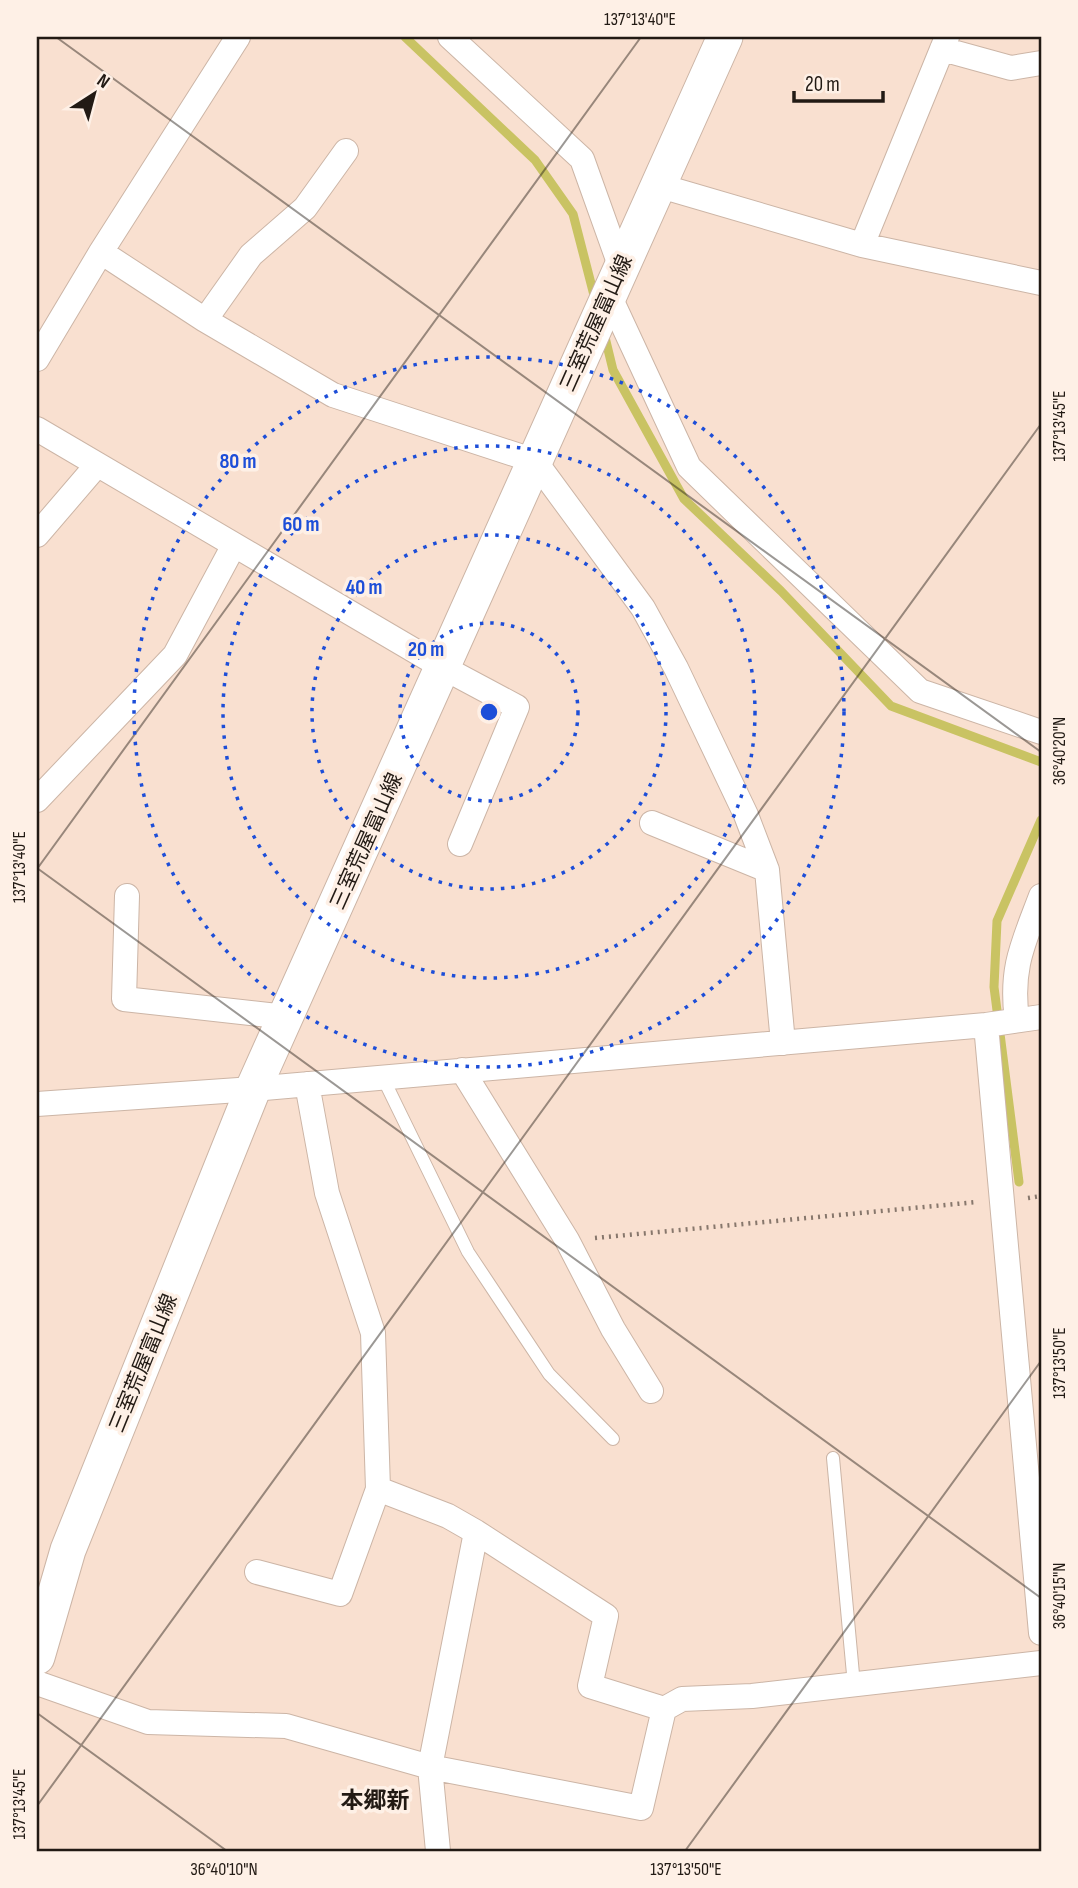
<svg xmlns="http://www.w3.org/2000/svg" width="1078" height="1888" font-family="'Sofia Sans Condensed','Noto Sans JP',sans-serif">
	<rect width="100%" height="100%" fill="#f9e0d0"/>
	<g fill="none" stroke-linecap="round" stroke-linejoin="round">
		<path stroke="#c9c363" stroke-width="9" d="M405,37L535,160L573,214L595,299
			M604,333L613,370L684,499L781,591L891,706L1041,762
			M1019,1182L994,987L997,921L1041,820"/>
		<g stroke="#ccb5a6" stroke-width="14">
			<path id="service" d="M383,1078L468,1252L549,1374L613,1439
				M833,1458L854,1685"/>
		</g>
		<g stroke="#ccb5a6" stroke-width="26">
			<path id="minor" d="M450,37L582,159L621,268
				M942,49L1011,68L1041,63
				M346,151L305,208L251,255L205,320L333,395L535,461L643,608L676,668L746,815L767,870
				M657,185L862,245L1041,283
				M862,245L947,37
				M101,252L238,37
				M609,295L689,467L920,691L1041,732
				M37,359L101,252L205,320
				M37,429L444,668L517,707L460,844
				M37,535L97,465
				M37,800L175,655L234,545
				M652,823L767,870L783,1043
				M127,896L124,999L286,1017
				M1017,1020C1010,968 1023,944 1041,896
				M986,1025L1041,1633
				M462,1070L567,1240L613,1329L651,1391
				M307,1084L327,1193L373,1333L378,1489L448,1516L476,1532L430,1767L438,1851
				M37,1104L253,1089L986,1025L1041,1017
				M476,1532L606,1616L590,1686L664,1709
				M257,1572L340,1594L378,1489
				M37,1683L148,1722L286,1726L430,1767L641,1808L664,1709L682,1699L752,1696L1041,1663"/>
		</g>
		<g stroke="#ccb5a6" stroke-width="37">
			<path id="secondary" d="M37,1657L68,1550L253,1089L725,37"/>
		</g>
		<path stroke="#87776c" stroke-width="4.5" stroke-dasharray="2 5" stroke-linecap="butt" d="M1028,1198L1041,1196
			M595,1238L977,1202"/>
		<use href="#service" stroke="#fff" stroke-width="12"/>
		<use href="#minor" stroke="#fff" stroke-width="24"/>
		<use href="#secondary" stroke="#fff" stroke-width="35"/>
	</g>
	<path fill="none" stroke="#221a14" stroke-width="2" stroke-opacity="0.45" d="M56,37L1041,752M37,868L1041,1598M37,869L641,37M37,1713L227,1851M37,1806L1041,424M685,1851L1041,1361"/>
	<g fill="none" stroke="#1d4ed8" stroke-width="3.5" stroke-dasharray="3.5 7">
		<circle cx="489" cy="712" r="89"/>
		<circle cx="489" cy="712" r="177"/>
		<circle cx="489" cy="712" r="266"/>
		<circle cx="489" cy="712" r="355"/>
	</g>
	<g text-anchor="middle" stroke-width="7" stroke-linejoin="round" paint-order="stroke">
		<g font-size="21" fill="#221a14" stroke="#fef0e6">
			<text transform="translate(596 323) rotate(-66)" y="7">三室荒屋富山線</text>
			<text transform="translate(366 841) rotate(-66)" y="7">三室荒屋富山線</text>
			<text transform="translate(143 1363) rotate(-68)" y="7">三室荒屋富山線</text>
		</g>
		<g font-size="23" font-weight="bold" fill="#221a14" stroke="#fef0e6">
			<text x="375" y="1808">本郷新</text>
		</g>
	</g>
	<circle cx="489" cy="712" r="10" fill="#1d4ed8" stroke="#fef0e6" stroke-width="3.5"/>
	<g font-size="21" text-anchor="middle" font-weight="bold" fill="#1d4ed8" stroke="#fef0e6" stroke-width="7" stroke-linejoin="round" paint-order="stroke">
		<text x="238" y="468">80 m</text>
		<text x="301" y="531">60 m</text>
		<text x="364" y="594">40 m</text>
		<text x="426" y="656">20 m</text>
	</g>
	<rect width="1078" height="1888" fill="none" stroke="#fef0e6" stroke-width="77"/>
	<g transform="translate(94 94) rotate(36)" stroke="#fef0e6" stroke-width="5" paint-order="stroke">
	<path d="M0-5L12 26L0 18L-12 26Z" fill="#221a14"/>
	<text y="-10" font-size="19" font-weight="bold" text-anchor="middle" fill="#221a14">N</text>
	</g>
	<path d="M794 91v10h89v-10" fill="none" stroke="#221a14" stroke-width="3.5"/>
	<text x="805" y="91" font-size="21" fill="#221a14" stroke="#fef0e6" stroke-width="5" paint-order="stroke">20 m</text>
	<rect x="38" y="38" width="1002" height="1812" fill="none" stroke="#221a14" stroke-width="2.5"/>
	<g font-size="18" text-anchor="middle" fill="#221a14">
		<text x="640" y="25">137°13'40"E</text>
		<text transform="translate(1059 426) rotate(-90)" y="6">137°13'45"E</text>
		<text transform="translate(1059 751) rotate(-90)" y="6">36°40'20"N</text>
		<text transform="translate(19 867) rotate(-90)" y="6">137°13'40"E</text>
		<text transform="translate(1059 1363) rotate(-90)" y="6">137°13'50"E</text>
		<text transform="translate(1059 1596) rotate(-90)" y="6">36°40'15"N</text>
		<text transform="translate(19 1804) rotate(-90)" y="6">137°13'45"E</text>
		<text x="224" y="1875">36°40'10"N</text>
		<text x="686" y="1875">137°13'50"E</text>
	</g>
</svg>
